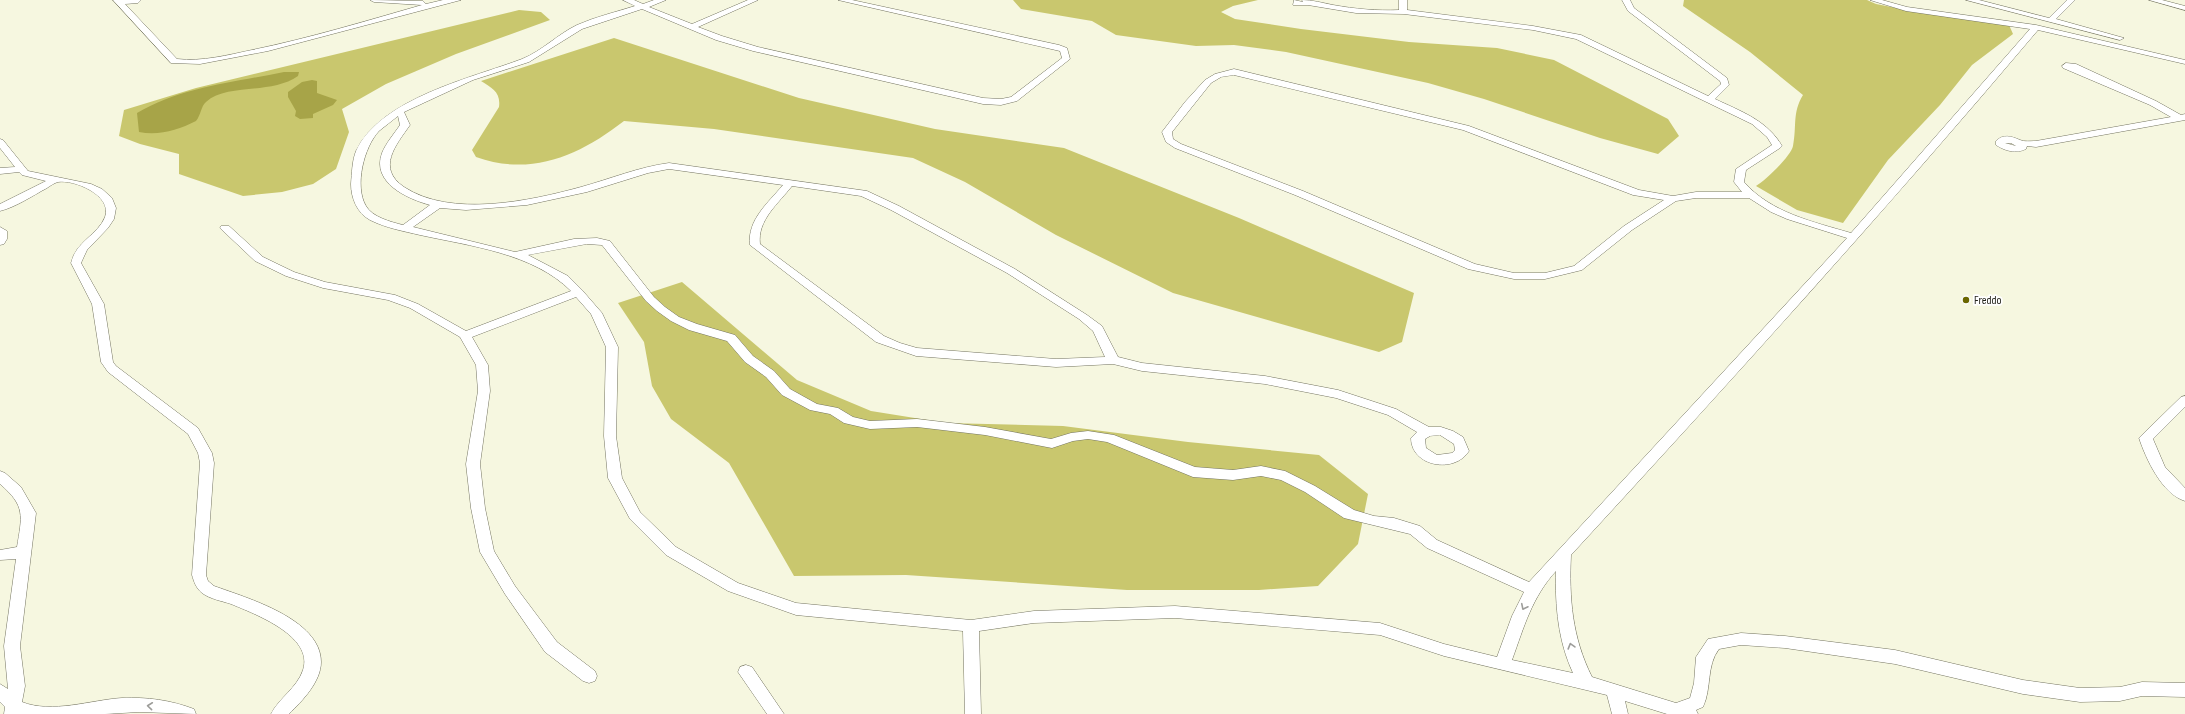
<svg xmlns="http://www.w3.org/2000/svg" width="2185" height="714" font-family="'Sofia Sans Condensed',sans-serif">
	<rect width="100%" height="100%" fill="#f6f7e0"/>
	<path fill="#c9c76e" d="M1013,0H1258L1233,6L1221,12L1235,19L1301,29L1409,42L1497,48L1554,60L1668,119L1679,136L1658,154L1600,138L1484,99L1428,83L1286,52L1234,45L1196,46L1116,35L1092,21L1021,9Z
		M1684,0H1867L1876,4L1922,13L2009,25L2013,34L1972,65L1940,105L1888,160L1843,223L1797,210L1756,186C1765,181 1791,156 1793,146C1797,126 1792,113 1803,95L1750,52L1683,6Z
		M519,10L541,12L550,20L456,54L386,84L342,109L349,132L336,169L313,184L282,192L243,196L179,174V154L140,144L119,136L124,110L196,88Z
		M614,38L799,98L935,129L1064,148L1239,218L1414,293L1402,342L1379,352L1173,293L1056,235L965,182L913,158L714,129L624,121C580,155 532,177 476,157L472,150L499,107C501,92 492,88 481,81Z
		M682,282L797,380L871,411L946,423L1063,426L1188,442L1319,455L1368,494L1358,544L1318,586L1259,590H1127L906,575L794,576L729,463L671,419L652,386L644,342L618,303Z"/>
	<path fill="#a7a448" d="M284,72H299L298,76C271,95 227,83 206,102C201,106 201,115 196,121C178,130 159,136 139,132L137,113C181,87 235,82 284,72Z
		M312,80L317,81V93L337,100L333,105L313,114V118L300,119L295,116L296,111L288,97V92L302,82Z"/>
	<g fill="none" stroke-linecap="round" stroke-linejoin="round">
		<g stroke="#757561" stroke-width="1">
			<path id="street" d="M113,0H141L138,3L125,4L177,59C202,62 228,55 252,50C310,38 366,21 422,5L374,2L370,0L423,1L426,4L443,0H461L268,51L200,64L171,63Z
				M623,0H634L643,4L654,0H666L649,7L692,24L748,0H758L698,27L722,36L758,47L983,98L1001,99L1011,97L1062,58L1060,51L838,0H852L1059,45L1067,48L1070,59L1017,101L1001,105L983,104L753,51L716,40L642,9L582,29L529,62L473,80L404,112L410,125C396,145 376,168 404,187C451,218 530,201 581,187C610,179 639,167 669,163L867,191L899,206L1015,269L1087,315L1102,326L1118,357L1142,363L1265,376L1338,390L1396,409L1429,427H1441L1453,431L1463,437L1469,451C1455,474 1411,467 1411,438L1417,432L1388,415L1336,398L1265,384L1142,371L1113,364L1056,367L916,356L876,342L750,245C747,220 768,203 783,185L669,169L648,173L587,192L527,205L466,210L440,208L413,227L515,252L574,239L597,238L610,241L654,297L665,307L679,317L697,324L735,335L753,356L774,371L790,389L817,404L838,408L853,417L870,421L917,419L985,427L1051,439L1071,433L1088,431L1114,435L1195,467L1233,470L1261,466L1285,471L1315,486L1354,510L1374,516L1394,518L1420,526L1437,540L1529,582L1847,238L1787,219L1771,212L1749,198H1696L1676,201L1632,230L1582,270L1545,279H1514L1468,269L1295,195L1175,148L1166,142L1162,132L1185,102L1205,80L1215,74L1234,69L1469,126L1639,190L1673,196L1696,192H1742L1734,182L1736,169L1772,145L1767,137L1752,124L1576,39L1533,30L1404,14L1356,13L1308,5H1293L1294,0L1303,2L1302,0C1312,0 1323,3 1333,5C1355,9 1377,11 1399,10V0H1407V10L1533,26L1581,35L1708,96L1721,84L1720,81L1628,11L1622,0H1630L1634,8L1727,78L1729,85L1715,99C1740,111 1767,120 1782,146L1780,148L1746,170L1744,182C1771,213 1814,222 1851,233L2030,29L1906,11L1870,0H1882L1907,7L2036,25L2185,60V64L2038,30C1887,209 1730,382 1571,555C1569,598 1572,637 1592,677L1676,703L1690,698L1694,683L1696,657L1708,639L1741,633L1785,636L1895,650L2023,680L2080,688L2120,687L2142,682L2185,683V697L2142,696L2120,701L2080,702L2023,694L1895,664L1785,648L1741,645L1719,649C1706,666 1712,688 1703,707L1696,710L1698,714H1667L1625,701L1628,714H1612L1607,695L1444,656L1380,635L1175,618L1034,623L979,631L981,714H965L963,631L796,615L728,591L666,555L630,519L608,478L604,436L606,347L591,314L576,297L472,337L488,365L490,391L480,464L485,508L494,551L515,586L557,642L595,671L597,676L595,681L589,683L583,681L545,652L505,594L480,552L471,508L466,464L478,391L476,365L460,337L410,308L388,300L323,288L286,276L255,261L220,228L221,226H229L263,257L294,272L325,282L395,295L418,304L466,331L571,291C533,253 470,246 420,235C403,231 386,228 370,220C357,213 351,198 351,184C352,173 352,161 356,151C381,98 472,78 522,59C542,51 558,34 577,25C595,17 616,12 635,6ZM1234,75L1463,130L1633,195L1664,200L1624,226L1574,266L1545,273H1514L1475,264L1303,191L1181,144L1173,139L1172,132L1211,83L1221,77ZM398,116L400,125C394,134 386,143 382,153C371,183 408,199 430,205L403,225C391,222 372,217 366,206C354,186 364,147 379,131C385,126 392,121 398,116ZM792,186L861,196L891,210L1007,273L1079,319L1093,331L1105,357L1056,359L917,348L900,343L884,336L760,244C757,220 779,203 792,186ZM587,244L602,245L646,301L657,311L671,321L689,330L727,341L745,362L766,377L782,395L810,410L830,414L844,423L870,429L917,427L985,435L1052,448L1073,441L1088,439L1107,442L1193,477L1233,480L1261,476L1281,480L1305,492L1344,518L1410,534L1427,548L1524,592L1512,616L1497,657L1444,644L1380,623L1175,606L1034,611L971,620L796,603L738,583L676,547L640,512L622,478L616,436L618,347L602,313L582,290L568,276L528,255ZM1440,435L1454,444L1455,450L1452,453L1437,455L1426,448L1425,439L1430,436ZM1556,571C1555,606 1558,641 1573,673L1512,660C1524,627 1532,597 1556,571Z
				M1966,0H1979L2049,18L2067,0H2075L2056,19L2124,38L2120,40Z
				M2149,0H2162L2185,6V10Z
				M2066,63L2076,64L2156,101L2181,115L2185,114V120L2036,147L2027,146L2026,149C2016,154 2005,151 1996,145V141C2003,134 2011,136 2020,140C2024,142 2031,141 2036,141L2171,117L2150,105L2063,68L2062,66ZM2005,143H2011L2016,146Z
				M0,139L3,140L28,171L91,184L102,189L112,198L116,208L114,219L108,228L87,250L81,263L104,304L113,362L116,366L198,428L212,453L214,463L206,575L208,581L214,586C247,598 321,619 321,662C321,682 302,701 289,714H271C279,698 297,688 303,670C314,636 255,614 231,604C222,601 210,599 202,593C196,588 194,582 192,575L200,463L198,453L188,434L108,372L101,362L92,304L71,263C76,241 98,235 105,217C113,195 73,179 58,182C54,183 50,186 47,188C32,196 16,207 0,211V204L46,181L22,175L19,172L0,174V168L15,167L0,148Z
				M0,227L7,231V239L4,244L0,245Z
				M2185,396V407L2153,439L2165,467L2185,488V501C2162,494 2146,459 2139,438L2181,397Z
				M0,471L5,473L21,487L36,513L20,646L25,686L22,702C52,714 91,700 122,698C147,697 170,700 194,709L196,714L139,712L105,714H4L5,707L0,702V684L8,689L4,646L16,559L0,560V550L17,547C22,516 26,506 0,484Z
				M746,665L752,667L784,714H767L738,672L740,667Z"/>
		</g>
		<use href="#street" fill="#fff" fill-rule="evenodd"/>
	</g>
	<defs><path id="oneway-chevron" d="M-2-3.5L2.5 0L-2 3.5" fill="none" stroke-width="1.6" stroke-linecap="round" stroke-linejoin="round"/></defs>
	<g stroke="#9d9d9a">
		<use href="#oneway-chevron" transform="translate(1524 607) rotate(116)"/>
		<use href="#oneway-chevron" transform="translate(1571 646) rotate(-106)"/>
		<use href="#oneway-chevron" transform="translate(150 706) rotate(-174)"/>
	</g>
	<circle fill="#6b6700" stroke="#fff" stroke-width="1.5" cx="1966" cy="300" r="4"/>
	<g text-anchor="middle" stroke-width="3.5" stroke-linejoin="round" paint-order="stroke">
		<g font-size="12" fill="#26261e" stroke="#fff" text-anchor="start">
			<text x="1974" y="304">Freddo</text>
		</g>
	</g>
</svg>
